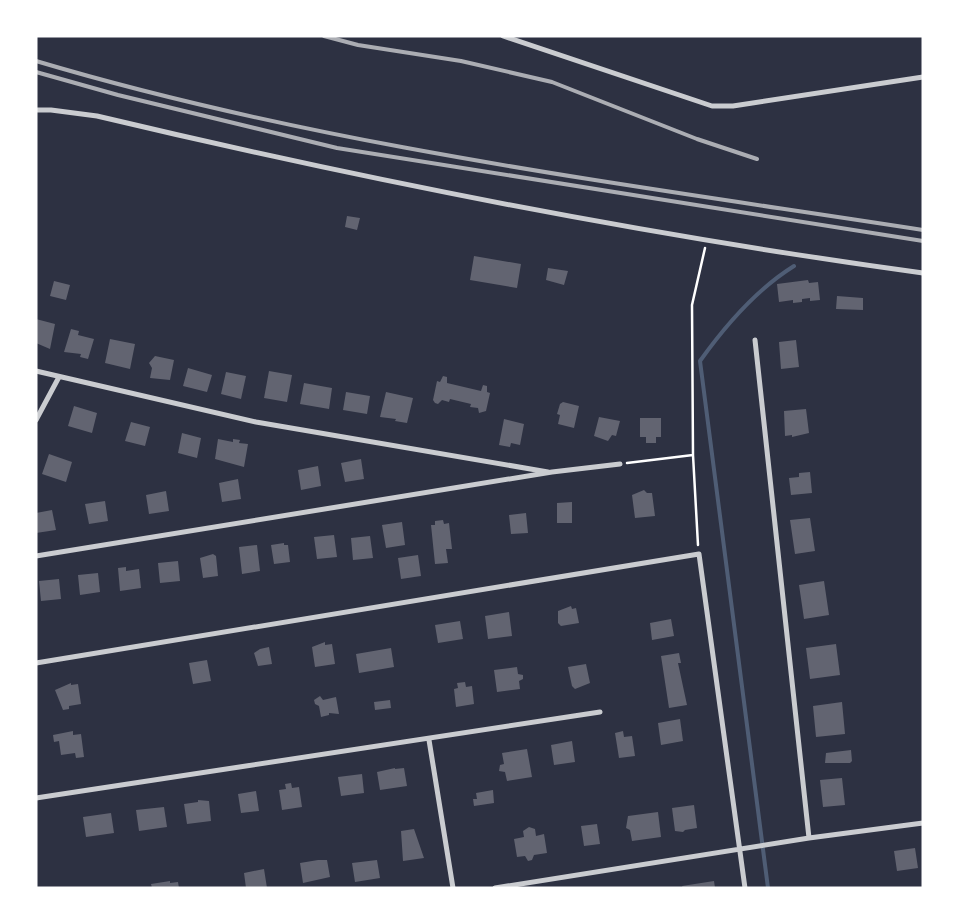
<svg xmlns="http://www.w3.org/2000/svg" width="959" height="924" font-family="'IBM Plex Sans',sans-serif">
	<rect width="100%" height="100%" fill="#2d3142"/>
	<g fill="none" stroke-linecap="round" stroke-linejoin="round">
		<path stroke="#4f5d75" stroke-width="4" d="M768,888L700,361C725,326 757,289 794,266"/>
	</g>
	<path fill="#626471" d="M347,216L360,218L357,230L345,227Z
		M474,256L521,264L517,288L470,280Z
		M548,268L568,271L564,285L546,280Z
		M808,280L809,283L818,282L820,300L810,301V298L802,299V302L793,303V300L779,302L777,284Z
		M54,281L70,285L66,300L50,296Z
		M837,296L863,298V310L836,309Z
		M36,319L55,324L50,349L36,343Z
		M71,329L79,331L78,335L94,339L88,359L80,357L81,354L64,352Z
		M110,339L135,344L130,369L105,363Z
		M796,340L799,367L781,369L779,342Z
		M155,356L174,360L170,380L150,378L152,368L149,363Z
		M188,368L212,375L207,392L183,386Z
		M269,371L292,375L287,402L264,398Z
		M226,372L246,376L241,399L221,394Z
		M443,376L447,377V383L481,391L483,385L487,386V392L490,393L486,411L479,413L478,408L470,407L471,404L450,399L449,402L442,400L438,404L435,403L433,400L437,381L440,382Z
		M304,383L332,388L329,409L300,404Z
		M346,392L370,396L367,414L343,410Z
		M386,392L413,398L407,423L395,421L396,419L380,417Z
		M563,402L579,406L574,428L558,424L560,415L557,414L560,404Z
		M74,406L97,413L92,433L68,426Z
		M806,409L809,433L792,437V435L785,436L784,411Z
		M599,417L620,421L616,436L612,435L608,441L594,436Z
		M640,418H661V437H656V443H646V437H640Z
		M504,419L524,424L520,445L511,443L510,447L499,445Z
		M131,422L150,427L145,446L125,441Z
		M182,433L201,438L197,458L178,453Z
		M218,439L233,442V439L240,440L239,443L248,444L244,467L215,459Z
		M49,454L72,462L66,482L42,474Z
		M361,459L364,479L345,482L341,463Z
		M318,466L321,486L301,490L298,470Z
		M810,472L812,493L791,495L789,478L799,477V473Z
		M238,479L241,499L222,502L219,483Z
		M644,490L647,493H652L655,516L635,518L632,495Z
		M166,491L169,511L149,514L146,495Z
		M105,501L108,521L89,524L85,504Z
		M572,502V523H557V503Z
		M52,510L56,530L36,533V513Z
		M526,513L528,533L511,534L509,515Z
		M810,518L815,551L795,554L790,520Z
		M443,520L444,524L449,523L452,549H446L448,563L435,564L431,525H435V521Z
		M402,522L405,545L386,548L382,525Z
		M334,535L337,557L317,559L314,537Z
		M370,536L373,558L353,560L351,538Z
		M284,543V545H288L290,562L274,564L271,545Z
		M257,545L260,571L242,574L239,547Z
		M213,554L216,556L218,576L203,578L200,558Z
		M418,555L421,576L401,579L398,558Z
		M178,561L180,581L160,583L158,563Z
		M126,567V571L139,569L141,588L120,591L118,568Z
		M98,573L100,592L80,595L78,575Z
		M59,579L61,599L41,601L39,581Z
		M824,581L829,615L804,619L799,585Z
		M571,606L572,609L576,608L579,623L561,626L558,623V611Z
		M509,612L512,636L488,639L485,616Z
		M671,619L674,636L652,640L650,623Z
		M460,621L463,639L438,643L435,625Z
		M325,642V645L332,644L335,664L315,667L312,647Z
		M836,644L840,675L810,679L806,648Z
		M269,647L272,664L258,666L254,653L260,649Z
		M391,648L394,667L359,673L356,654Z
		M679,653L681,663H678L687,705L669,708L661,656Z
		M207,660L211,681L193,684L189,663Z
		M586,664L590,683L575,689L572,686L568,667Z
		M517,667L518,674L523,675V679L519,681L520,689L497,692L494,670Z
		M465,682L466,687L472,686L474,704L456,707L454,689L458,688L457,683Z
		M71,683V685L78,684L81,704L69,706V709L63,710L55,690Z
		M320,696L323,700L336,697L339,714L329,713V715L321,717L319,706L315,704L314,700Z
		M390,700L391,708L375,710L374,702Z
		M842,702L845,734L816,737L813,706Z
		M680,719L683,741L661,745L658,723Z
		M73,731V735L81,734L84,757L76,758L75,753L61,755L59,741L54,742L53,735Z
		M623,731L624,737L632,736L635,756L619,758L615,733Z
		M572,741L575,762L554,765L551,745Z
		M527,749L532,777L507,781L505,772L499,771L500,765L504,764L502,753Z
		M851,750L852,761L850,763H825L826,753Z
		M395,768V769L404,768L407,786L380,790L377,772Z
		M362,774L364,793L341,796L338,777Z
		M842,778L845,805L823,807L820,780Z
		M291,783L292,788L299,787L302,807L282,810L279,790L286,789L285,784Z
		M493,790L494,803L474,806L473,799H477L476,793Z
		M256,791L259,811L241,813L238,794Z
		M198,800L209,801L211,821L187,824L184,804L198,802Z
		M694,805L697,828L685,830L683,832L675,831L672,808Z
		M164,807L167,827L139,831L136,810Z
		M658,812L661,837L632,841L630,830L626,828L628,816Z
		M111,813L114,833L86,837L83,817Z
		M597,824L600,844L584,846L581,826Z
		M529,827L535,829L536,836L544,834L547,853L534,855L532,860L528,861L525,856L517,857L514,839L524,837L523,831Z
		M414,829L424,858L403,861L401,831Z
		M915,848L918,868L897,871L894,851Z
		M318,860H327L330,877L303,883L300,863Z
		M377,860L380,878L355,882L352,863Z
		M264,869L267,888H246L244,873Z
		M170,881V883L178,882L179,888H152L151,884Z
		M714,881L715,888H683L682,886Z"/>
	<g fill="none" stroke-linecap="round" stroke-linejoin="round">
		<path stroke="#fff" stroke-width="2.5" d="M693,455L692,305L705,248
			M627,463L693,455L698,545"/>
		<path stroke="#caccd0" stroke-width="5" d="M503,36L712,106H733L923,77
			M36,110H51L97,116C370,181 645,235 923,273
			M755,340L809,838
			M36,371L256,422L548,472
			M36,420L59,377
			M36,556L552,472L620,464
			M36,663L699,554L745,888
			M429,740L453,888
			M36,798L600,712
			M495,888L809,838L923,823"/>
		<path stroke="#abadb3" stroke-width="4" d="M324,36L358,45L461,61L552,82L697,139L757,159
			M36,61C325,147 626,184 923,230
			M36,72L118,95L337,148L923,241"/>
	</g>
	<rect width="959" height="924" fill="none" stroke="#ffffff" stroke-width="75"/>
</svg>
